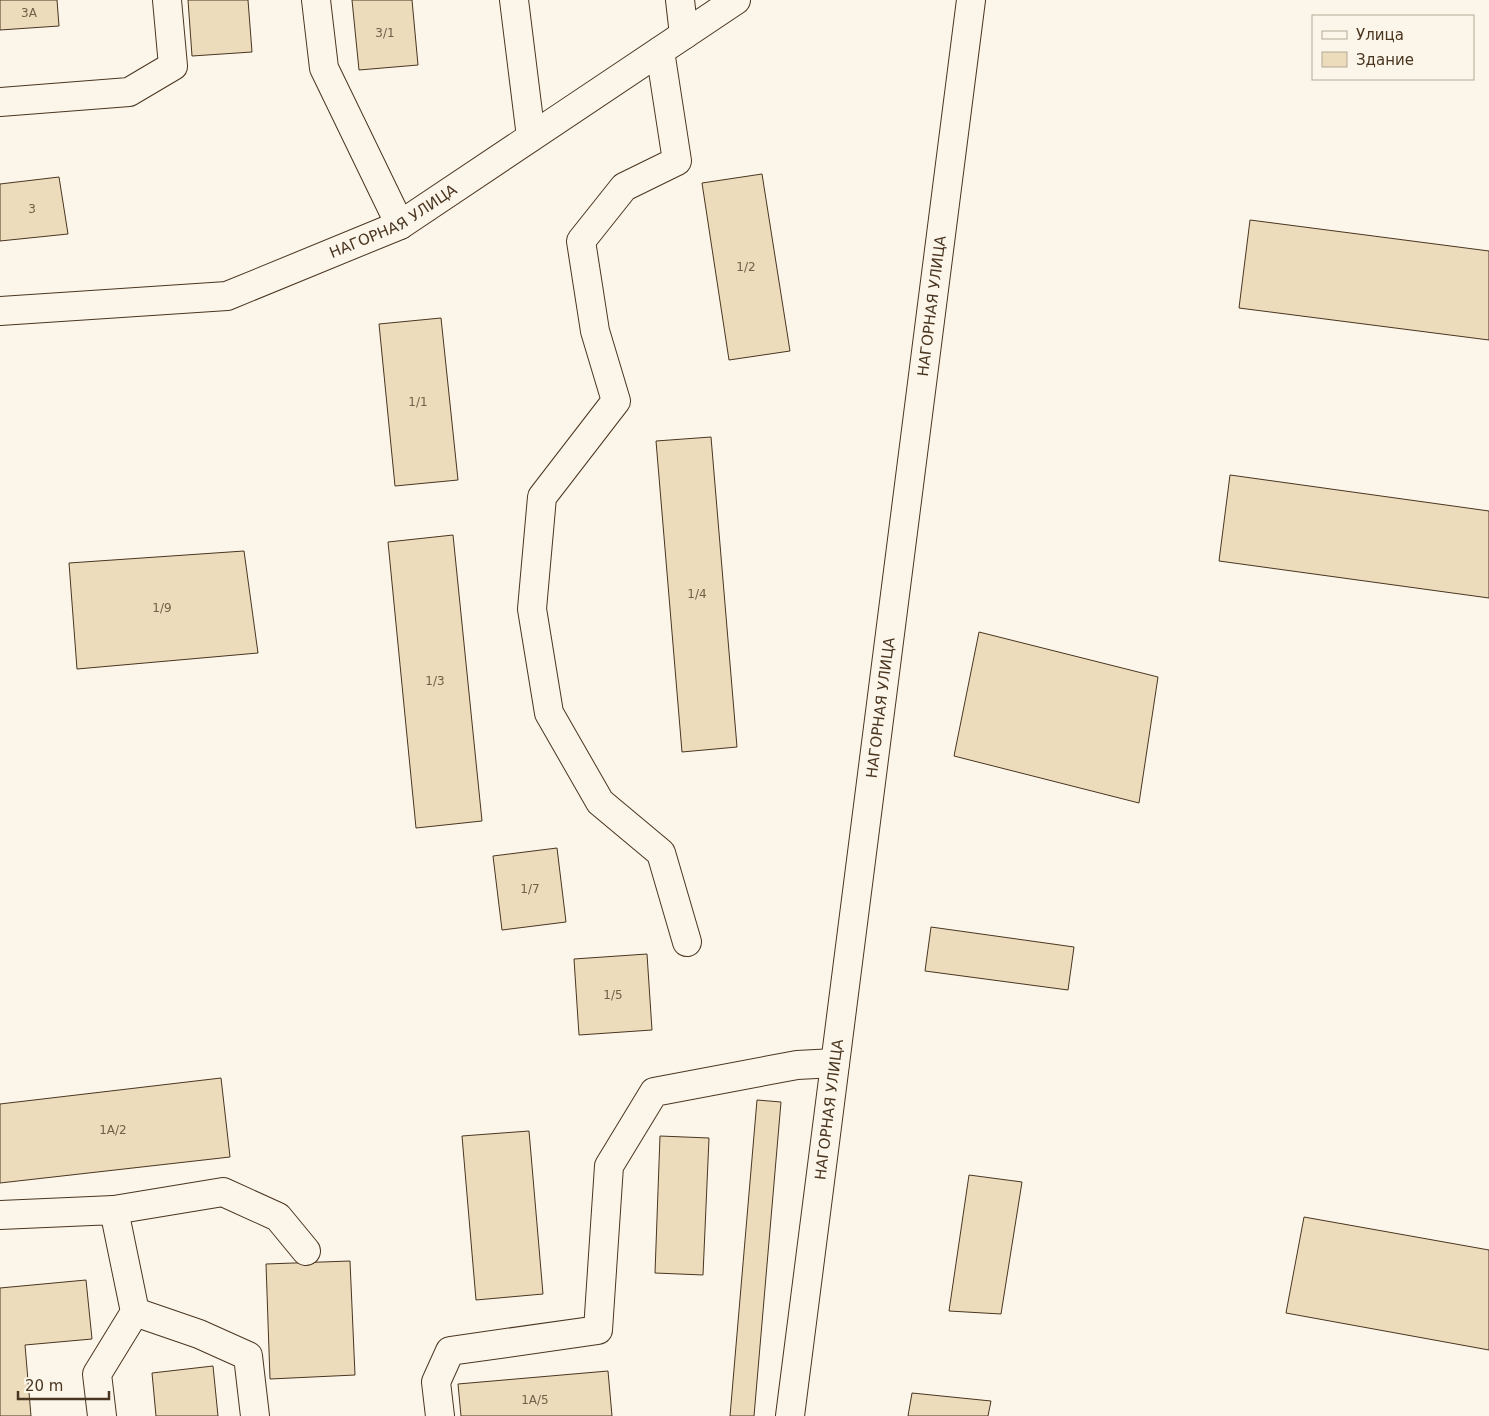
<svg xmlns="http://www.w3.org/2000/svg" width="1489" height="1416" font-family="'DejaVu Sans',sans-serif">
	<rect width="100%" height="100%" fill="#fbf6e9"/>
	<path fill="#ecdcbc" stroke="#4a3520" d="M0,0H57L59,26L0,30Z
		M188,0H248L252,52L192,56Z
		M352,0H412L418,65L359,70Z
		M762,174L790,351L729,360L702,183Z
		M59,177L68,234L0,241V184Z
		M1250,220L1489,251V340L1239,308Z
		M441,318L458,480L395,486L379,324Z
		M711,437L737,747L682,752L656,441Z
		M1230,475L1489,511V598L1219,561Z
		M453,535L482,821L416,828L388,542Z
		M244,551L258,653L77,669L69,563Z
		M979,632L1158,677L1139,803L954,756Z
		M557,848L566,922L502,930L493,856Z
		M931,927L1074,947L1068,990L925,971Z
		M647,954L652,1030L579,1035L574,959Z
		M221,1078L230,1157L0,1183V1104Z
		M757,1100L781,1102L754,1416H730Z
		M529,1131L543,1294L476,1300L462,1136Z
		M660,1136L709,1138L703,1275L655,1273Z
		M969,1175L1022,1182L1001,1314L949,1311Z
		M1304,1217L1489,1250V1350L1286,1313Z
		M350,1261L355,1375L270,1379L266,1264Z
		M86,1280L92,1339L25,1345L31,1416H0V1288Z
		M213,1366L218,1416H156L152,1373Z
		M608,1371L612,1416H461L458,1384Z
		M912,1393L991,1401L988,1416H908Z"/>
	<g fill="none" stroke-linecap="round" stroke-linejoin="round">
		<g stroke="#4a3520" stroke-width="30">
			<g id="minor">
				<path d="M316,0L324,68L400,225"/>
				<path d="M514,0L531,137"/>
				<path d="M680,0L684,35"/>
				<path d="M660,51L677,161L624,187L581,241L595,331L616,401L542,497L532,609L549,713L600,802L661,853L687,942"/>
				<path d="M0,102L129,92L173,66L167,0"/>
				<path id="s1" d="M0,311L227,296L400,225L736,0"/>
				<path d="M114,1210L223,1192L278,1217L306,1251"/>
				<path d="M0,1215L114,1210L135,1312L97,1374L102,1416"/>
				<path d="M135,1312L199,1334L248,1356L255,1416"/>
				<path d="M440,1416L436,1382L450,1351L598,1330L609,1166L654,1092L797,1065L835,1063"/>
				<path id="s2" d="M790,1416L971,0"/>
			</g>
		</g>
		<use href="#minor" stroke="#fbf6e9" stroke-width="28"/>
	</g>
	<g text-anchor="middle" stroke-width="4" stroke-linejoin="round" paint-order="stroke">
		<g font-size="12" fill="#725f47">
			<text x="29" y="17">3А</text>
			<text x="385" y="37">3/1</text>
			<text x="32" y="213">3</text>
			<text x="746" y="271">1/2</text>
			<text x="418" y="406">1/1</text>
			<text x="697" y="598">1/4</text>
			<text x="162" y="612">1/9</text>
			<text x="435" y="685">1/3</text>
			<text x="530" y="893">1/7</text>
			<text x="613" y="999">1/5</text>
			<text x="113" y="1134">1А/2</text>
			<text x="535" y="1404">1А/5</text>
		</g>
		<g font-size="15" fill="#4a3520" stroke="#fbf6e9">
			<text dy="5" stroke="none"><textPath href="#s1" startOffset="410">НАГОРНАЯ УЛИЦА</textPath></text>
			<text dy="5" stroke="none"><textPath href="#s2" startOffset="1119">НАГОРНАЯ УЛИЦА</textPath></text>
			<text dy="5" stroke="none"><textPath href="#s2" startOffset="714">НАГОРНАЯ УЛИЦА</textPath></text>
			<text dy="5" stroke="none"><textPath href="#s2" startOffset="309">НАГОРНАЯ УЛИЦА</textPath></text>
		</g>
	</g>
	<rect x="1312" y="15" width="162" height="65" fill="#fbf6e9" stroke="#b4a999"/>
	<rect x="1322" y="31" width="25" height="8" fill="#fbf6e9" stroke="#b4a999"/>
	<text x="1356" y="40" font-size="15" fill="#4a3520">Улица</text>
	<rect x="1322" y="52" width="25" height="15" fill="#ecdcbc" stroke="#b4a999"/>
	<text x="1356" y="65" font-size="15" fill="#4a3520">Здание</text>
	<path d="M18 1391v8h91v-8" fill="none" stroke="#4a3520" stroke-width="2.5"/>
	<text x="25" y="1391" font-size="15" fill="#4a3520" stroke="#fbf6e9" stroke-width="4" paint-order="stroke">20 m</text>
</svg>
